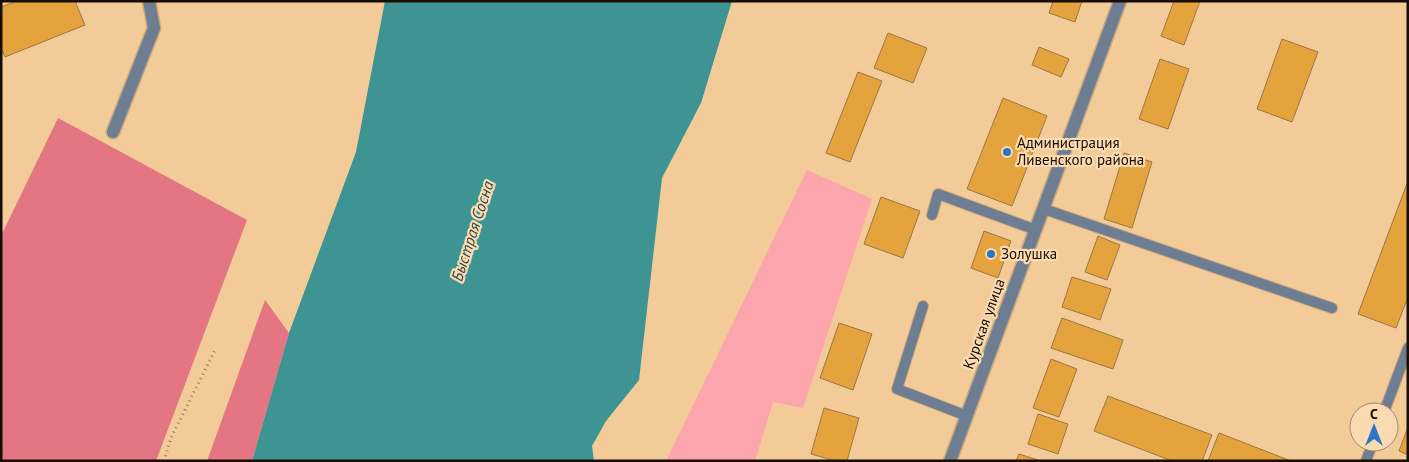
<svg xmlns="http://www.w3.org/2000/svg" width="1409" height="462" font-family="'PT Sans',sans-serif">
	<rect width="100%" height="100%" fill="#f2cb98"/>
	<path fill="#fda5ad" d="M807,170L872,199L803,408L773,402L755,461H666Z"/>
	<path fill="#e47582" d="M58,118L247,220L156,461H1V236Z
		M265,300L289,333L252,461H207Z"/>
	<path fill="#3d9493" d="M385,1H732L701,103L662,178L639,380L606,421L592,446L594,461H252L289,333L356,152Z"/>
	<path fill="#e5a33d" stroke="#9b7746" d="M17,1H75L85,25L5,57L1,48V7Z
		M1053,1H1082L1075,22L1049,13Z
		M1174,1H1200L1184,45L1161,36Z
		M888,33L927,48L913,83L874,68Z
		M1282,39L1318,52L1292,122L1257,109Z
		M1039,47L1069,59L1061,77L1032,65Z
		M1160,59L1189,69L1168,129L1139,119Z
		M858,72L882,81L850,162L826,153Z
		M1003,98L1047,116L1012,206L967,189Z
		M1124,153L1152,162L1132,228L1104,219Z
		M1408,181V297L1396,328L1358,314Z
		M881,197L920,211L903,258L864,244Z
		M984,231L1011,241L998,278L971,268Z
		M1098,236L1120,245L1107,280L1085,272Z
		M1072,277L1111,289L1100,320L1062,307Z
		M1062,318L1123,340L1113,369L1051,348Z
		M839,323L872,334L853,390L820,378Z
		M1051,359L1077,369L1059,417L1033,408Z
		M1108,396L1212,435L1202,461H1172L1094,431Z
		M824,408L859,418L847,461H836L811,454Z
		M1038,414L1068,424L1058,454L1028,444Z
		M1408,427V455L1399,451Z
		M1219,433L1291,461H1208Z
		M1019,454L1041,461H1016Z"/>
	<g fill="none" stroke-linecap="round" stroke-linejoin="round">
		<g stroke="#cba97d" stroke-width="12">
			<path id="service" d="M1044,209L1332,308
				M932,215L938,194L1036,230
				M923,306L897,389L967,416
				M1384,412L1408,348
				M1366,461L1373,442"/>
		</g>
		<g stroke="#cba97d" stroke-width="15">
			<path id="minor" d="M113,132L154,28L149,1"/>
		</g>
		<g stroke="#cba97d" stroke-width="15">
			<path id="tertiary" d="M950,461L1120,1"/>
		</g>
		<path stroke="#9a7e5a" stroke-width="3" stroke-dasharray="1 4" stroke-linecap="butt" d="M164,461L171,438L216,348"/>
		<use href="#service" stroke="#6e7e92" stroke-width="10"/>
		<use href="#minor" stroke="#6e7e92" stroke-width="12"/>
		<use href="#tertiary" stroke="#6e7e92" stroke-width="12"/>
	</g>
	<g fill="#2d75c5" stroke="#fadab1" stroke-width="2">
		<circle cx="1007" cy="152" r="5"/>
		<circle cx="991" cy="254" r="5"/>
	</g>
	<g text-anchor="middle" stroke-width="4.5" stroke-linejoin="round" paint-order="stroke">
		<g font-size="15" fill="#190c00" stroke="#fadab1" text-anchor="start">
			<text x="1017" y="148">Администрация<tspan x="1017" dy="17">Ливенского района</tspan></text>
			<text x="1001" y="259">Золушка</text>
		</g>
		<g font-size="15" fill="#190c00" stroke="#fadab1">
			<text transform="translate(984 324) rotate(-70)" y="5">Курская улица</text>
		</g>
		<g font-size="16" font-style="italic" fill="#2c4847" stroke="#fadab1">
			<text transform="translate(472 231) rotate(-72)" y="6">Быстрая Сосна</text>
		</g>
	</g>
	<rect width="1409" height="462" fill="none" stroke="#190c00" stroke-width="5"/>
	<g transform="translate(1374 427)"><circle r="24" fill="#fadab1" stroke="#a0886a"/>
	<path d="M0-4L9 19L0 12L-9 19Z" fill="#2d75c5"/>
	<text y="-8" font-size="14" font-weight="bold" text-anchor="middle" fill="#190c00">С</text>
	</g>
</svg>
